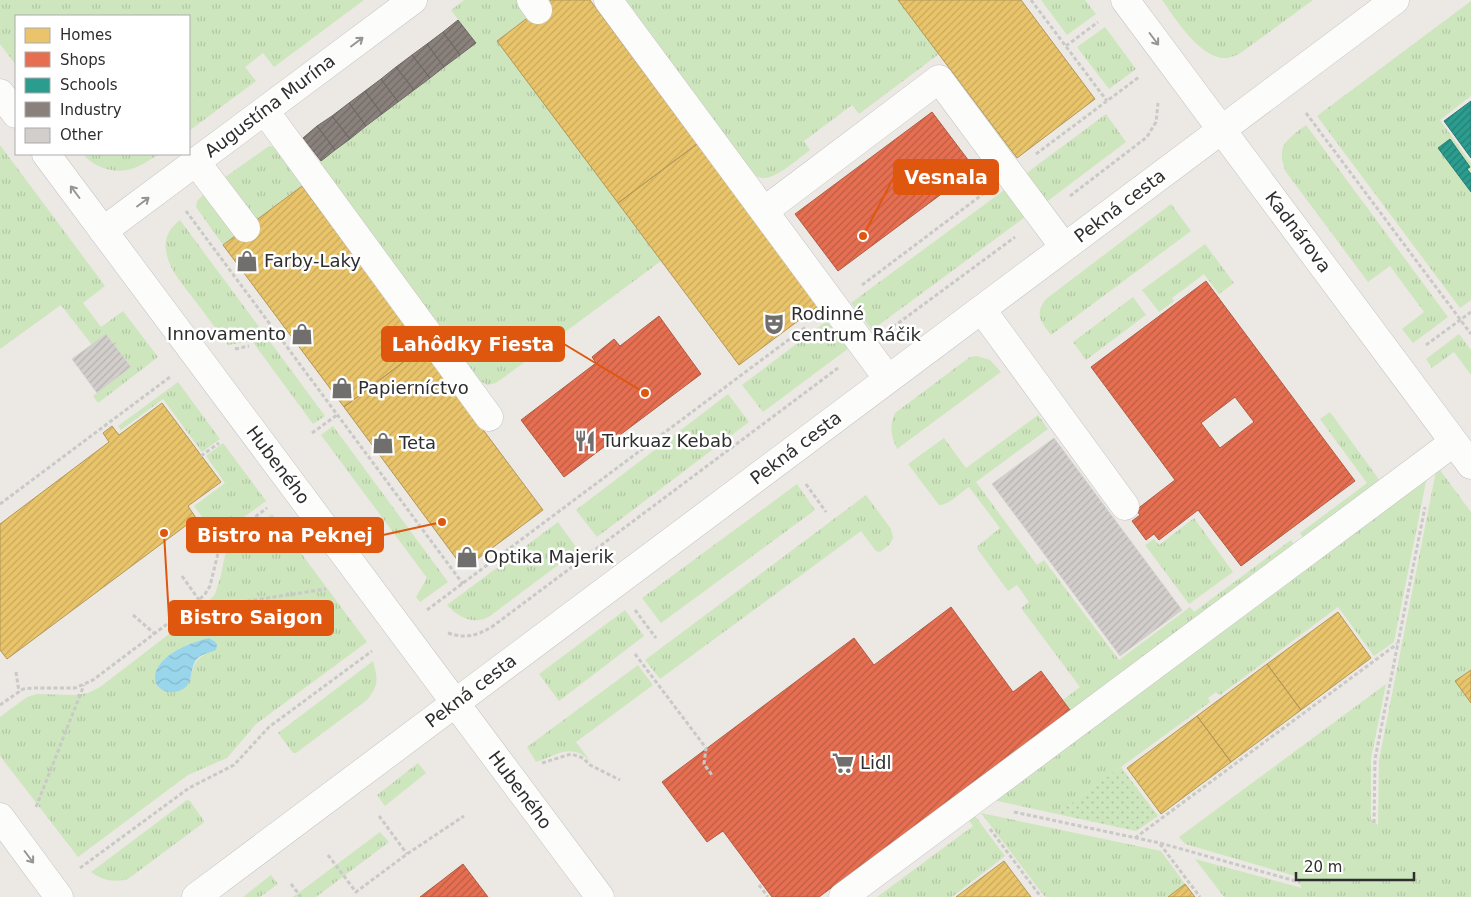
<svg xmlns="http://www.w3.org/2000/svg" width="1471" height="897" font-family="'DejaVu Sans',sans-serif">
	<defs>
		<pattern id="grass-tufts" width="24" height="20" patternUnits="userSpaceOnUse" patternTransform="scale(1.25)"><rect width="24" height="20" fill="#cee6be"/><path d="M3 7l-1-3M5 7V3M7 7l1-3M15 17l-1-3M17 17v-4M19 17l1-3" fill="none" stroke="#b1c6a4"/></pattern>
		<pattern id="garden-dots" width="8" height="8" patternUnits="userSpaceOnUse" patternTransform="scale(1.25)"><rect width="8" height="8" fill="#cee6be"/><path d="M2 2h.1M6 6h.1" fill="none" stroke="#b1c6a4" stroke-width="1.8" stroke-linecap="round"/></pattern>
		<pattern id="water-waves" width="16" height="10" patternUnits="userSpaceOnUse" patternTransform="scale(1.25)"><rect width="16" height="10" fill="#99d6ec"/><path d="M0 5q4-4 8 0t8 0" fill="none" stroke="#84b8cb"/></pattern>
		<pattern id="homes-hatch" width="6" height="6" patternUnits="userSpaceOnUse" patternTransform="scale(1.25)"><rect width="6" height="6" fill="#e9c46a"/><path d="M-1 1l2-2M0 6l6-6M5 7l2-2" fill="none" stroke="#c8a95c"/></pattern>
		<pattern id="shops-hatch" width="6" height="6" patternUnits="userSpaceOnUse" patternTransform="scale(1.25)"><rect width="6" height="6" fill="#e76f51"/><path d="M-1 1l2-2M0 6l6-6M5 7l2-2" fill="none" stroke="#bc5c44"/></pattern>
		<pattern id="schools-hatch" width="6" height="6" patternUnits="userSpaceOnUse" patternTransform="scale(1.25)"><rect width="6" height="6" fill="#2a9d8f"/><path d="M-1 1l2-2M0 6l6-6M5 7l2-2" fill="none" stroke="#248075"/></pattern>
		<pattern id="industry-hatch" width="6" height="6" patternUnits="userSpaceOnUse" patternTransform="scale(1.25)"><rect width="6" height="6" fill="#8a817c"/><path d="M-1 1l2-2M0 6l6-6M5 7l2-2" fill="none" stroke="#716a66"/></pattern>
		<pattern id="building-hatch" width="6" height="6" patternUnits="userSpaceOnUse" patternTransform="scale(1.25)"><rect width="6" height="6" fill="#d1cecb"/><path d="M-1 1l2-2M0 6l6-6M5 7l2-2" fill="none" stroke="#b4b1af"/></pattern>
	</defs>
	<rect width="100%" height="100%" fill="#ece8e4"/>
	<path fill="url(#grass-tufts)" fill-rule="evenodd" d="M0,0H364L274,67L263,53L245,67L256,81L189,131V16H16V65L0,44Z
		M464,0H520L531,15L497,41L661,261L496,383L487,385L477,379L318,163L476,43L451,10Z
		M623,0H898L939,54L859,114L852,105L804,141L810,150C799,158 775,180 762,178C757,177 755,175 751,172Z
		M1041,0H1085L1096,14L1067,35Z
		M1162,0H1313L1239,54C1234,56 1229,58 1224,58C1199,57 1175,18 1162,0Z
		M1471,1V96L1440,120L1471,163V300L1460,308L1317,116Z
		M1105,27L1136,69L1109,89L1077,47Z
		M1106,114L1126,142L1045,203L1024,175Z
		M1306,125L1448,317L1413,343L1402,329L1424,312L1390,266L1368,282L1286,172C1275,147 1287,139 1306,125Z
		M0,145L105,286L83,303L101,327L123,311L158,357L98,403L93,396L131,367L106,334L92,345L61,305L0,349Z
		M269,146L277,147L305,183L253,222L221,180Z
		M83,154H159C151,159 143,165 134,168C117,175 94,168 83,154Z
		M1007,188L1028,215L872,330L851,303Z
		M207,191L239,233L223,245L196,207L197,201Z
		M1171,204L1191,231L1051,335C1041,322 1034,314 1046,299Z
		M180,220L325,416L313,424L252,341L228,345C218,331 207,317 196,302C185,287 168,270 166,250C164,237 170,228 180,220Z
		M1205,244L1234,283L1219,294L1204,274L1172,298L1174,301L1159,312L1142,290Z
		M1133,297L1146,315L1086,360L1073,342Z
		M832,317L853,345L763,412L742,385Z
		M1459,334L1471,350V375L1454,352L1432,368L1426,359Z
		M977,356L990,360L1001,372L897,449C891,436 889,426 895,413L970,357Z
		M178,382L220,439L202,452L163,399L121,430L118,426Z
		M728,394L749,422L597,537L576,510Z
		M1330,412L1383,485L1306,542L1300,533L1367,483L1320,419Z
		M1038,415L1048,429L976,482L1037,565L1044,560L1119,660L1190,607L1194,612L1291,540L1297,549L1074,715L1063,700L1080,687L1021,608L1029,602L1017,585L1008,591L978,550L977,547L979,545L1000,528L969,487C960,492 950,505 939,505L908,464L944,438L966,468Z
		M333,426L448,582L420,602L416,597L427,578L321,435Z
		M223,443L266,501L217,537L194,506L225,483L206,456Z
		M1437,466L1471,512V670L1456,681L1471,703V897H1224L1195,859L1302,888L1295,876L1185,844L1179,837L1386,684L1371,759V820L1378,825L1379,760Z
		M1428,472L1394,642L1374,656L1338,607L1220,695L1216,692L1208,698L1210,702L1057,814L989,799Z
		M797,484L815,510L661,623L642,598Z
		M866,495L891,529L893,538L889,545L880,552L876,551L861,531L660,679L645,660Z
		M272,514L367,642L256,724L227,758L188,775L78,857L0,756V717L27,697L37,694L74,695L88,693L100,687L203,608L215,594L220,579L226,551L232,545ZM209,638L205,654C194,660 193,668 190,679L166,659L187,645Z
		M1194,518L1233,572L1189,604L1145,545L1154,539L1159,545Z
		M558,522L578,550L490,616C474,626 458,617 447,605Z
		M625,610L644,636L559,701L539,674Z
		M373,661C378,679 379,685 367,700L296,753H293L278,733Z
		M638,665L653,685L576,742L591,762C571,742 558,755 536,762L527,747Z
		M418,763L426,773L385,806L377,795Z
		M187,800L190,801L204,821L203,823L128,879C114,883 102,880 91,872Z
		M972,812L1005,856L952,897H877L973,826L966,816Z
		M981,813L1161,851L1185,884L1168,897H1045Z
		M380,832L389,842L316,897H293Z
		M271,875L278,884L260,897H243Z"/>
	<path fill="url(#garden-dots)" d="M1121,767L1158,816L1136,831L1057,814Z"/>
	<path fill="url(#water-waves)" d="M209,638L214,641L217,644L216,650C209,653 200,654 196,660C189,670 194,685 181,690C166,697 149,686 157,669C166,652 192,642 209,638Z"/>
	<path fill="url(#homes-hatch)" stroke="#b19758" d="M551,0H590L697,144L618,203L497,41Z
		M898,0H1021L1095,99L1017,158Z
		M697,144L818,306L739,365L618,203Z
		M302,186L422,348L344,407L223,245Z
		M422,348L543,510L464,569L344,407Z
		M162,403L221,482L188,506L196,518L7,659L0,650V524L109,442L103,433L112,426L119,435Z
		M1338,612L1371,658L1301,710L1267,664Z
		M1267,664L1301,710L1231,762L1197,716Z
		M1471,670V703L1455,681Z
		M1197,716L1231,762L1161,814L1127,768Z
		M1004,861L1031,897H956Z
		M1185,884L1195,897H1168Z"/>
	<path fill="url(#shops-hatch)" stroke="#b05c46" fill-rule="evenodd" d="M932,112L975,169L838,271L795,214Z
		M1206,281L1355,481L1241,566L1198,510L1159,540L1154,534L1146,540L1132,521L1140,515L1136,510L1175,480L1091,367ZM1235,397L1254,422L1220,448L1201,423Z
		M659,316L701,374L564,477L521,420L596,363L592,357L614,339L620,346Z
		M951,607L1013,692L1041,671L1070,710L819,897H772L723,831L707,842L662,782L854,638L874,665Z
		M463,864L488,897H420L441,881Z"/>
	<path fill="url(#schools-hatch)" stroke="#2b7c72" d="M1471,101V158L1444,121Z
		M1450,139L1470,167L1467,169L1471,174V192L1438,148Z"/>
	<path fill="url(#industry-hatch)" stroke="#6e6865" d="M458,20L476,43L460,55L443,32Z
		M443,32L460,55L444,67L427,44Z
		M427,44L444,67L430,78L412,55Z
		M412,55L430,78L414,90L396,67Z
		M396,67L414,90L398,102L381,79Z
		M381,79L398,102L382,114L365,91Z
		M365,91L382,114L366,126L349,103Z
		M349,103L366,126L350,139L332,116Z
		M332,116L350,139L335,150L317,126Z
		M317,126L335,150L321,161L303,138Z"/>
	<path fill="url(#building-hatch)" stroke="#d7d4d0" d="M106,334L131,367L97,393L72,359Z
		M1054,438L1182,610L1120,656L992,484Z"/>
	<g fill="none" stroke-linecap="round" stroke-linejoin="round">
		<g stroke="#c5c4c5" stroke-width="29">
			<path id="minor" d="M531,0L538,10
				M608,0L888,379
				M1125,0L1471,465
				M0,93L16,114
				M265,111L489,417
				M46,154L600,897
				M196,162L246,228
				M764,211L939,79L1064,247
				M103,231L413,0
				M982,310L1125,506
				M0,817L59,897
				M196,897L1395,0
				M843,897L1454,442"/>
		</g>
		<path stroke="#c9c9c8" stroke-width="3" stroke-dasharray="4 2.5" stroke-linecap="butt" d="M1031,0L1107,101
			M1066,46L1098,22
			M1306,113L1471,334
			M1036,154L1139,77
			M1070,196L1147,137L1156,122L1158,103
			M186,211L463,584
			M862,285L983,194
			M893,327L1015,237
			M1426,345L1471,312
			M235,349L249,346
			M312,433L337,415
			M201,456L219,443
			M806,484L826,512
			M0,504L170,377
			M182,576L199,600
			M189,610L326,589
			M427,610L807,326
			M635,610L656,638
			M133,615L155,634
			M448,633C466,639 477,636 493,626L838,368
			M635,654L706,748L704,764L712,775
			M16,672L19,692
			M0,705L23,689L33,688H75L93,680L199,600L205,594L210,586L219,549L224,540L267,508
			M542,763L571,754L583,758L590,765L620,780
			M36,807L84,685
			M1014,812L1160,843L1299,882
			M379,816L407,854
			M1374,823L1375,759L1425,507
			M990,829L1041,897
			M1135,838L1397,644
			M1160,844L1200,897
			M328,855L356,892L407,854L464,816
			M80,868L189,788L234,765L269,727L372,651
			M291,884L301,897
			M759,885L768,897"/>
		<use href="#minor" stroke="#fcfcfb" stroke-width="28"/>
	</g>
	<defs><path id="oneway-shaft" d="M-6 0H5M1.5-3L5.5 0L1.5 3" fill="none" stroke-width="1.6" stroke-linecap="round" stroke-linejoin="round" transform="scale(1.25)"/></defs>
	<g stroke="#959594">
		<use href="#oneway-shaft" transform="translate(1154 39) rotate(53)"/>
		<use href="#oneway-shaft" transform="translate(357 42) rotate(-37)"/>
		<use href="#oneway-shaft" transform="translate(75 192) rotate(-127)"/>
		<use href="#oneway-shaft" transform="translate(143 202) rotate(-37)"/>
		<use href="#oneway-shaft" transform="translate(29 857) rotate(53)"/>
	</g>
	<defs>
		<g id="shop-bare" transform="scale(1.725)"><path d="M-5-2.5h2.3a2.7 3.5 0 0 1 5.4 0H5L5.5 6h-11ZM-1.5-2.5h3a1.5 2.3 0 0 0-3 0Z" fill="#706f6e" stroke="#fff" stroke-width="2.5" paint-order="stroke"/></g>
		<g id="theatre-bare" transform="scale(1.725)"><path d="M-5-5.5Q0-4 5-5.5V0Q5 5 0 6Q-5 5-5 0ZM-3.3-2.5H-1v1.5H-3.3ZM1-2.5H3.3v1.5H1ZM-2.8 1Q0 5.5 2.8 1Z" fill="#706f6e" stroke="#fff" stroke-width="2.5" paint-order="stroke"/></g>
		<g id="restaurant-bare" transform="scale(1.725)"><path d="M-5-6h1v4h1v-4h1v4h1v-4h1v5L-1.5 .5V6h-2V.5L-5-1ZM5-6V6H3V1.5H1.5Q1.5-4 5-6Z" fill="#706f6e" stroke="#fff" stroke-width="2.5" paint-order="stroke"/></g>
		<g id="supermarket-bare" transform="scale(1.725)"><path d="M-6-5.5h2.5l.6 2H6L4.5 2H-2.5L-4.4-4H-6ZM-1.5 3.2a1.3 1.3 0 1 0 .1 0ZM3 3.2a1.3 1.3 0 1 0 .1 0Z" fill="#706f6e" stroke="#fff" stroke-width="2.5" paint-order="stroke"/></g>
	</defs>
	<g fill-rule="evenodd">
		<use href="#shop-bare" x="247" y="261"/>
		<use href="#theatre-bare" x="774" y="324"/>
		<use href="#shop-bare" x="302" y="334"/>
		<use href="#shop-bare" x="342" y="388"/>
		<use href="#restaurant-bare" x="585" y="441"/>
		<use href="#shop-bare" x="383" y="443"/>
		<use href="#shop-bare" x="467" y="557"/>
		<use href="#supermarket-bare" x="843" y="763"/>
	</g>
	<g text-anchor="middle" stroke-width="5" stroke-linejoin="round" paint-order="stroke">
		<g font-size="18" fill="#2e2e2e" stroke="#fff">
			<text transform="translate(270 106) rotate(-37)" y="6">Augustína Murína</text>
			<text transform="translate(1120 206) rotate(-37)" y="6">Pekná cesta</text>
			<text transform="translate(1298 232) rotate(53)" y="6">Kadnárova</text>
			<text transform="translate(796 448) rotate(-37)" y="6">Pekná cesta</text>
			<text transform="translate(278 465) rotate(53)" y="6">Hubeného</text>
			<text transform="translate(471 691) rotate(-37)" y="6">Pekná cesta</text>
			<text transform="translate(520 790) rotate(53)" y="6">Hubeného</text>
		</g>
		<g font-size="18" fill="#2e2e2e" stroke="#fff" text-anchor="start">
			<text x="264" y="267">Farby-Laky</text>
			<text x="791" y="320">Rodinné<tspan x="791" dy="21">centrum Ráčik</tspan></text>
			<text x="286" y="340" text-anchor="end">Innovamento</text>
			<text x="358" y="394">Papierníctvo</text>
			<text x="602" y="447">Turkuaz Kebab</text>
			<text x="399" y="449">Teta</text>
			<text x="484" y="563">Optika Majerik</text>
			<text x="860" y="769">Lidl</text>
		</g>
	</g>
	<path fill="none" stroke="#df570e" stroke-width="2" d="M863 236L894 177M645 393L564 344M442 522L383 535M164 533L169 618"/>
	<g fill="#df570e" stroke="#fff" stroke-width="2">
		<circle cx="863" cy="236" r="5"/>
		<circle cx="645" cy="393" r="5"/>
		<circle cx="442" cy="522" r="5"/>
		<circle cx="164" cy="533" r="5"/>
	</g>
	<g fill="#df570e" stroke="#df570e" stroke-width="2">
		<rect x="894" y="160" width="104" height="34" rx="5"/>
		<rect x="382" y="327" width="182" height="34" rx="5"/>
		<rect x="187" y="518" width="196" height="34" rx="5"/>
		<rect x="169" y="601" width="164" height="34" rx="5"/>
	</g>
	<g font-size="19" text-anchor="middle" font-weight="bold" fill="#fff">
		<text x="946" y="184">Vesnala</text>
		<text x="473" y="351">Lahôdky Fiesta</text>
		<text x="285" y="542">Bistro na Peknej</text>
		<text x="251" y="624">Bistro Saigon</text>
	</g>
	<rect x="15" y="15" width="175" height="140" fill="#ffffff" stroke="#ababab"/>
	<rect x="25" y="28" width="25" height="15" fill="#e9c46a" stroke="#ababab"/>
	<text x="60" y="40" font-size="15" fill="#2e2e2e">Homes</text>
	<rect x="25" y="52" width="25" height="15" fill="#e76f51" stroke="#ababab"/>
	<text x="60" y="65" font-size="15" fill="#2e2e2e">Shops</text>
	<rect x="25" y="78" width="25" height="15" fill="#2a9d8f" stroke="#ababab"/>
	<text x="60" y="90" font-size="15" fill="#2e2e2e">Schools</text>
	<rect x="25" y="102" width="25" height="15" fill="#8a817c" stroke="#ababab"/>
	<text x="60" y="115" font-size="15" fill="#2e2e2e">Industry</text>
	<rect x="25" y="128" width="25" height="15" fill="#d1cecb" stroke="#ababab"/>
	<text x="60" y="140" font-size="15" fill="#2e2e2e">Other</text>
	<path d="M1296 872v8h118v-8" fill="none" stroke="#2e2e2e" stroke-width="2.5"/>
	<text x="1304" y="872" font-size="15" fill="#2e2e2e" stroke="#ffffff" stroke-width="4" paint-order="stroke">20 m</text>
</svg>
